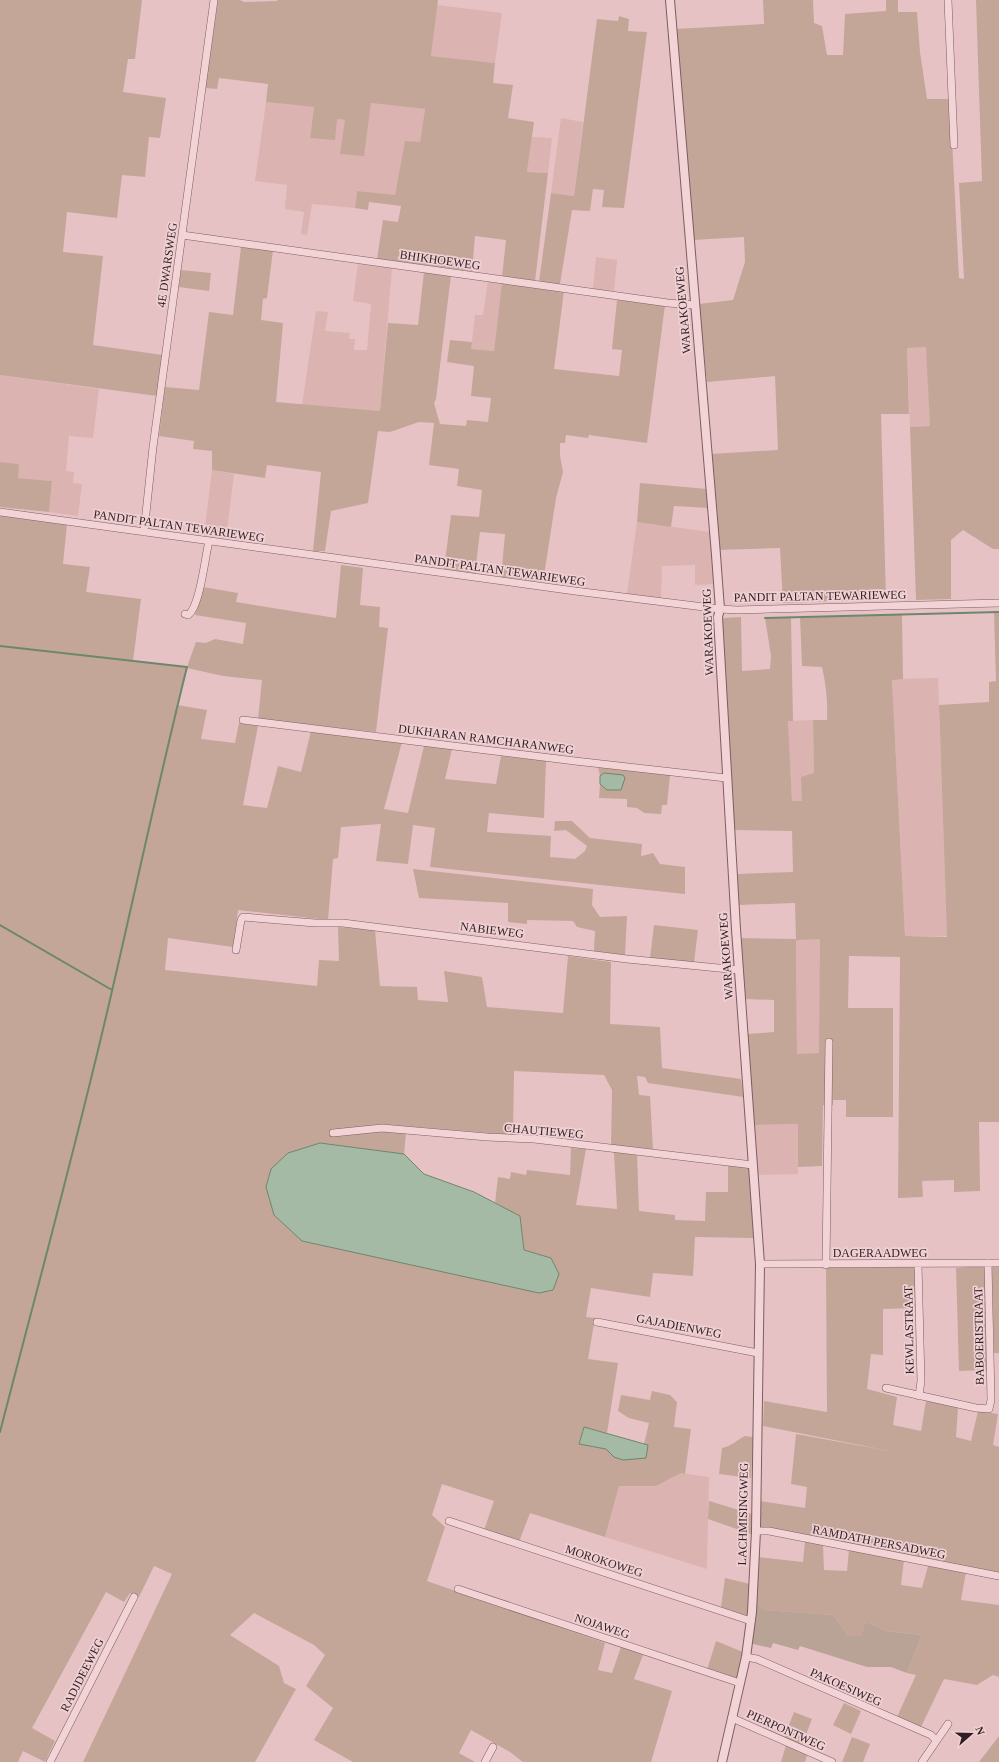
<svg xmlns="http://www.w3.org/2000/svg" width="999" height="1762" font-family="Georgia,serif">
	<rect width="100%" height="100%" fill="#e7c2c5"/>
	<path fill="#dbb3b1" d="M437,5L502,13L495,63L431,56Z
		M266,102L314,107L310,138L337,119L345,120L363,156L371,103L425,109L420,143L405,142L395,196L357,191L355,208L312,204L307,235L301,234L304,212L285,209L287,185L255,181Z
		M561,118L583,122L574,196L551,193Z
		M532,137L552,138L548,173L527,172Z
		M596,257L617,260L614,291L593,289Z
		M358,264L392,268L380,411L302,405L316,311L328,312L325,331L350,333L349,339H355L354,350H367L371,304L353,301Z
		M488,280L502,282L494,351L471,349L475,315H483Z
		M927,347L930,426L910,427L907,348Z
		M0,375L99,389L93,438L69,436L66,471L74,472L73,483L82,484L78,516L49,512L52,481L17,478L19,464L0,462Z
		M212,470L234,474L226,539L204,536Z
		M637,522L710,532L715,584L695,585V565L662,566L661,598L627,594Z
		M938,678L947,936H905L892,679Z
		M813,720L814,773L803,801H792L788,721Z
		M796,939H820L821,1053L797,1055Z
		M798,1124V1174L756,1175L753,1125Z
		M681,1473L709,1477L707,1569L605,1537L619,1486H656Z"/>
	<path fill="#c3a698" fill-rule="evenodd" d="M0,0H142L135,59H128L123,92L166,98L160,138L149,137L145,177L122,175L117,218L67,212L63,252L103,256L93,345L162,355L157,396L0,375Z
		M218,0H240L244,2L277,1V0H438L431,56L495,63L493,83L513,85L508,118L534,122L527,172L548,173L535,281L502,277L506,240L475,236L472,271L377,259L383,220L398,222L401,206L369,202L368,210L355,208L357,191L395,195L405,141L420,142L425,109L371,103L364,156L340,154L345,120L337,119L335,140L310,138L314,107L266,102L268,84L219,78L217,89L205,88Z
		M763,0H813L814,23L822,26L827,55H843L845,14L886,11V0H898V12H917L920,52L927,99H950L959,278L964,279L959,183L982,181L976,0H999V549H993L963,530L951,540V599L916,600L910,427L930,426L926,347L907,348L909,414H881L886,599L783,603L780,548L718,550L710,454L778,450L775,376L707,382L699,304L733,300L745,262L744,237L693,240L676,29L764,24Z
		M619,16L629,19L628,31L647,32L624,208L602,207L604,190L593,189L590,211L572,210L560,284L539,282L551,193L574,196L597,19L618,21Z
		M241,247L273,250L267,298L263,299L261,320L283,323L276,402L380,411L388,323L418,325L424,272L451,275L436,399L434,403L440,424L466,426L467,420L488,422L491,398L471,396L474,366L447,362L450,340L472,342L471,349L494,351L502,282L564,291L554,369L619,376L622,350L612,349L617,300L665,305L647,443L589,435L588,438L566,435L565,443H560V456L563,472L556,498L543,582L501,577L505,534L480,532L475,573L444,569L451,515L479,517L482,490L457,486L459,469L429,465L434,423L419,422L390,432L378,431L368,503L331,511L325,551H313L321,472L267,465L265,478L212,470V451L193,449L194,441L159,436L165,387L199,390L209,312L233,315Z
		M181,270L211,273L209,291L179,287Z
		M0,462L19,464L18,478L52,481L49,512L0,507Z
		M640,483L707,489L709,508L674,506L671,527L637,522Z
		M0,515L67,524L63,564L90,567L86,592L141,599L133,661L187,667L196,642L206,643L215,639L243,644L246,623L195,615L203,587L238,593L236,602L336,618L341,565L363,568L360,605L380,607L379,627L388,628L376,732L258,719L262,680L223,676L187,668L177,705L207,710L201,739L235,743L239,723L258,726L243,805L267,808L278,766L301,772L311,731L402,742L384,809L408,813L424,746L452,749L445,779L496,784L501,756L546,761L544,818L489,813L487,832L551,836L550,857L575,859L585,851L587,846L566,830L554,831L555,821H572L590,838L642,844L641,856L653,853L660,864L685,867V894L430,867L435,828L413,825L408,864L376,861L381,824L341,827L338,858L333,859L328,920L238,910L233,947L168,938L165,970L317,986L319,960L339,961L338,927L375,930L380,986L417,987L418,1000L448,1002L444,971L482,977L487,1007L563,1013L568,956L611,962L610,1024L660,1027L662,1068L741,1079L743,1097L648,1083L645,1077L637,1076L639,1095L650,1096L653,1149L611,1146L612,1090L604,1075L514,1071L513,1135L382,1124L330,1131L331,1136L383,1130L406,1133L404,1154L320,1143L266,1187L551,1258L524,1250L520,1216L495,1203L498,1177L510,1179L511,1172L526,1175L527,1170L570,1175L571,1148L586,1149L576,1205L617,1209L614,1152L637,1154L639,1211L675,1215V1220L705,1221L706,1192H728V1165L749,1167L754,1238L695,1237L693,1276L653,1273L650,1297L591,1288L586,1317L595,1318L588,1359L618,1363L607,1433L584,1427L579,1443L606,1449L614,1457L648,1445L644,1444L649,1423L629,1418L618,1411L621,1395L650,1400L652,1391L670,1395L677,1402L674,1427L691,1429L685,1474L681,1473L656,1486H619L605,1537L530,1513L519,1542L484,1530L494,1501L442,1484L432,1515L445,1527L427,1581L605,1643L598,1670L612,1673L621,1647L643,1655L634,1679L672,1691L651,1762H523L510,1752L471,1730L459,1753L475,1762H353L314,1740L333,1708L306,1686L325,1655L314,1645L254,1613L230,1635L279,1666L284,1683L296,1689L255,1762H83L172,1574L154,1566L139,1597L130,1593L124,1602L106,1592L32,1728L55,1741L45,1762L23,1751L18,1762H0Z
		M994,612H999V1122H979L980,1191L954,1192V1180L922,1181L923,1197L898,1198L900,957L849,956L848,1008H893V1117H846V1100H833V1105H823L822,1166L798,1167V1124L753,1125L747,1034L774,1032V1000L745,999L741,938L796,939L795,903L738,905L737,874L793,872L792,831L733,830L721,623L724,618L741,617L742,671L770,669L771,656L765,618H791L793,721H788L792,801H802L801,777L814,773L813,720H827C828,701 826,685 822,667L802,666L800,617L902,614L903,679L892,680L905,936L947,937L939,705L989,702V682L996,681ZM820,939L819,1053L797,1054L796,940Z
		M598,767L670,775L667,805H662L661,814L644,813L637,808L627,807V799L599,798L600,784L607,790L623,775L604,773L600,776Z
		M413,869L593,889L592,905L600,917L627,916L625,955L594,951L595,931L577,927L573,921L527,920V924L508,922V903L419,898Z
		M654,925L698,930L694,963L650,958Z
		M985,1266L987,1370L959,1371L956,1268Z
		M992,1266H999V1353H994Z
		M915,1267L916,1308L883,1309V1355L871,1354L867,1389L897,1397L893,1425L921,1431L926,1401L958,1407L956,1437L971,1441L978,1411L998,1414L993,1445L999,1447V1573L758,1529L760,1501L805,1508L807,1487L791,1484L796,1434L890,1451L763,1426L764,1401L827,1412L826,1268Z
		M745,1436L753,1437L751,1478L719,1474L722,1448C730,1447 737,1440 745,1436Z
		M709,1501L752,1514L751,1534L708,1519Z
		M805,1541L823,1544L824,1570L847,1571L849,1549L904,1560L901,1585L922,1588L928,1566L966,1572L961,1600L999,1605V1677L993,1675L977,1685L944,1679L921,1727L897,1717L916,1675L907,1673L922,1635L886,1631L865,1621L861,1636H848L833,1615L762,1610L756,1603L758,1557L803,1562Z
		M725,1578L750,1584L748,1615L747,1616L721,1607Z
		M716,1641L743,1652L738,1678L734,1679L707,1670Z
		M844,1703L861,1711L851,1734L833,1725Z
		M794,1712L812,1719L802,1745L784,1738Z
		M999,1736V1762H979Z
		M852,1737L870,1744L863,1762H842Z
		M786,1745L807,1755L805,1762H781Z"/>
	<path fill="#b9a296" d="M756,1603L763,1610L833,1615L848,1636H861L865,1621L886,1631L922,1635L907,1673L891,1667H867L800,1646L798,1650L773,1643L771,1648L749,1643Z"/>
	<path fill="#a5baa4" stroke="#6d876c" d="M604,773L623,775L625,778L621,790H607L600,784V776Z
		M320,1143L404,1154L424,1174L474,1192L520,1216L524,1250L551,1258L559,1274L553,1290L539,1293L302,1241L274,1215L266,1187L271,1169L288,1153Z
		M584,1427L648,1445L646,1458L623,1460L614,1457L606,1449L579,1444Z"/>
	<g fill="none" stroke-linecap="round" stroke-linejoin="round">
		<path stroke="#6d876c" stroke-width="2" d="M765,618L999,612
			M0,646L187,667C160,775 137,883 112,991C78,1139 38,1285 0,1432
			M0,925L112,990"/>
		<g stroke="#7e5c64" stroke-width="8">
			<path id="minor" d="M948,0L954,145
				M182,235L668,303L695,305
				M0,512L575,591L720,609L737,610L999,603
				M144,532L153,447L214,0
				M185,614L188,615C200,607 205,557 209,541
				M243,720L575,761L726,778
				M236,950L241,920L243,917L315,923H343L627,959L739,970
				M333,1133L382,1128L487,1137L534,1139L753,1165
				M760,1264L999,1263
				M918,1264L921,1381L919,1396
				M826,1265L829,1042
				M597,1322L758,1353
				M886,1388L976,1408L989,1409L991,1400L988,1263
				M449,1521L751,1621
				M756,1531H769L999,1576
				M458,1589L740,1683
				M746,1657L757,1659L931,1735L936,1740
				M732,1718L832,1762
				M50,1762L134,1597
				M485,1762L493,1747
				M922,1762L948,1724"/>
		</g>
		<g stroke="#7e5c64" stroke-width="10">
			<path id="tertiary" d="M670,0L716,555L720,609L718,617L736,929L760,1264L756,1531L752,1612L746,1657L722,1762"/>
		</g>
		<use href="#minor" stroke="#f3d4d6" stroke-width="7"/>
		<use href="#tertiary" stroke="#f3d4d6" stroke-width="8"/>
	</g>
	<g text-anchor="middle" stroke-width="3.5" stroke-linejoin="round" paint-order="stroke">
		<g font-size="12" fill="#301e23" stroke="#efd0d3">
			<text transform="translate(440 260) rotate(8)" y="4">BHIKHOEWEG</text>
			<text transform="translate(167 265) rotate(-82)" y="4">4E DWARSWEG</text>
			<text transform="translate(683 310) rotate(-95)" y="4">WARAKOEWEG</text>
			<text transform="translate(179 526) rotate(8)" y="4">PANDIT PALTAN TEWARIEWEG</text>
			<text transform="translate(500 570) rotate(8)" y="4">PANDIT PALTAN TEWARIEWEG</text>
			<text transform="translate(820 596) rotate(-1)" y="4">PANDIT PALTAN TEWARIEWEG</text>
			<text transform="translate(708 632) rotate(-92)" y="4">WARAKOEWEG</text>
			<text transform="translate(486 739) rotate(7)" y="4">DUKHARAN RAMCHARANWEG</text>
			<text transform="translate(492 930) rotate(7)" y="4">NABIEWEG</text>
			<text transform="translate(726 956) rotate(-94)" y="4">WARAKOEWEG</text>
			<text transform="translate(544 1131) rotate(5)" y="4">CHAUTIEWEG</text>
			<text x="880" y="1257">DAGERAADWEG</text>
			<text transform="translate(679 1326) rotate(11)" y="4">GAJADIENWEG</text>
			<text transform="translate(909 1330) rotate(-91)" y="4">KEWLASTRAAT</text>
			<text transform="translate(979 1336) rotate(-91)" y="4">BABOERISTRAAT</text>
			<text transform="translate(743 1514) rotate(-89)" y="4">LACHMISINGWEG</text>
			<text transform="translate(879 1542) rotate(11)" y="4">RAMDATH PERSADWEG</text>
			<text transform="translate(604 1561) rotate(18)" y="4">MOROKOWEG</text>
			<text transform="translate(602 1626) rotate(18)" y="4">NOJAWEG</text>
			<text transform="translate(82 1675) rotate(-63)" y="4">RADJDEEWEG</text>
			<text transform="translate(846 1687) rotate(24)" y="4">PAKOESIWEG</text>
			<text transform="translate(786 1730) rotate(24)" y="4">PIERPONTWEG</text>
		</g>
	</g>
	<g transform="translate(971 1734) rotate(70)" stroke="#efd0d3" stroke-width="3" paint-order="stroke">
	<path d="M0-3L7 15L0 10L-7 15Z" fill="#301e23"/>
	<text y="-6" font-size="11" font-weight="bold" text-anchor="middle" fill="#301e23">N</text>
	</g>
</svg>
